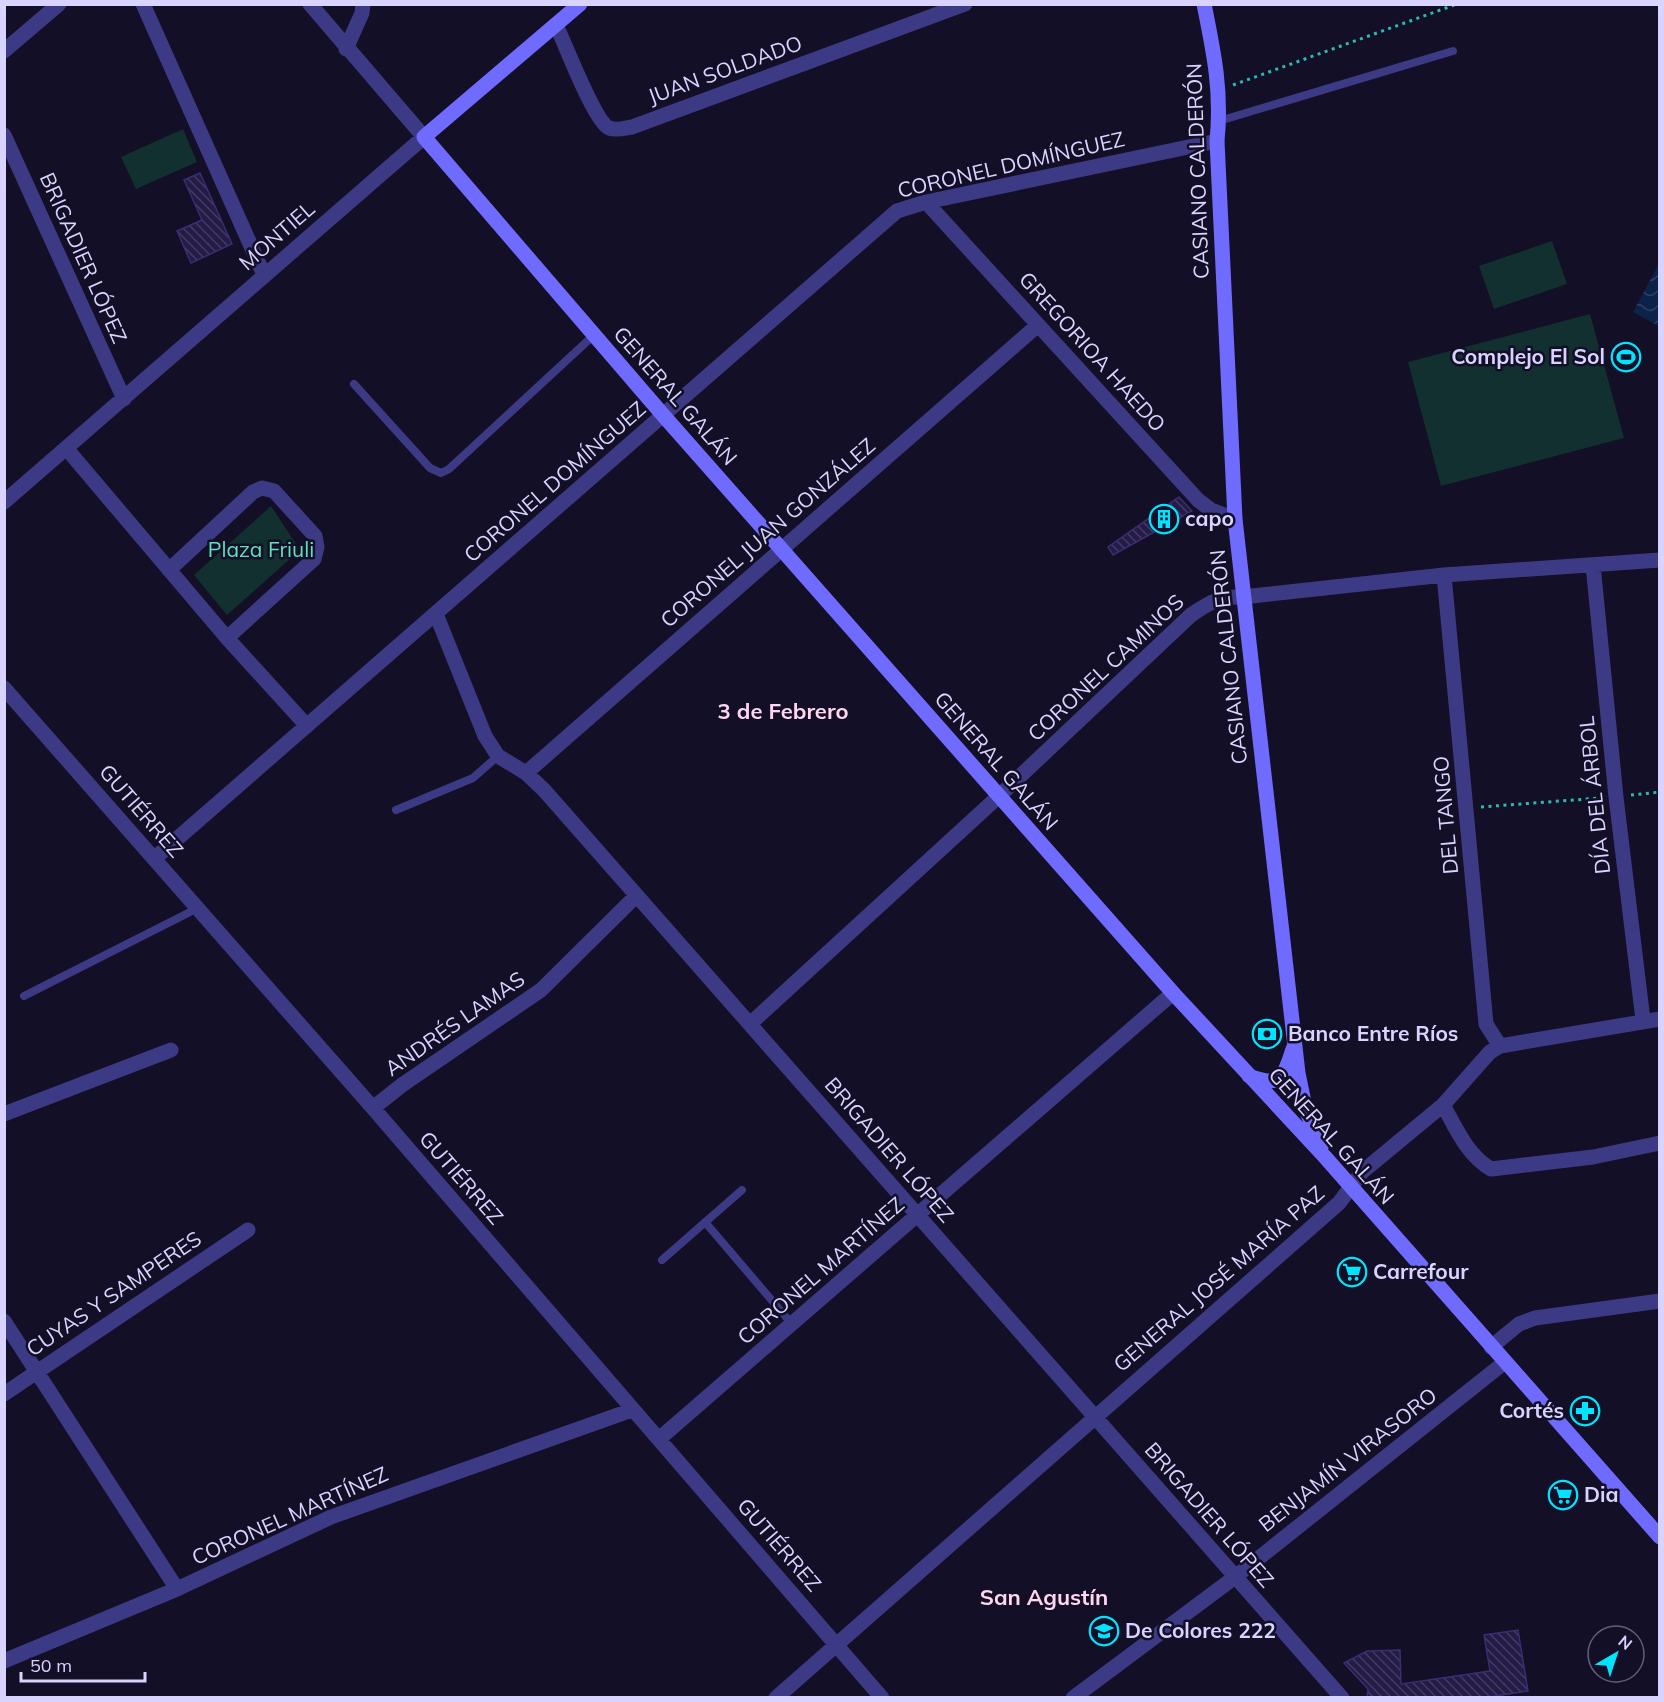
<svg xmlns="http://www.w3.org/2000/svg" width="1664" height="1702" font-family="Mulish,sans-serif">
	<defs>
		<pattern id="water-waves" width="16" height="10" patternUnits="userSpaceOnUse" patternTransform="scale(1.5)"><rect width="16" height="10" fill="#0c2248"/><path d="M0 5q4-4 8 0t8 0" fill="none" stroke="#2f4163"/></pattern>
		<pattern id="building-back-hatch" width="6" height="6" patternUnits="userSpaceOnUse" patternTransform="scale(1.5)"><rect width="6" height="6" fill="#241b47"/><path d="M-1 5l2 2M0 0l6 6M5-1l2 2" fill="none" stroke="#433b63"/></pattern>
	</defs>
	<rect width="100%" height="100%" fill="#130f26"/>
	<path fill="#12302f" d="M183,129L197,162L136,189L121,157Z
		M1552,241L1567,284L1494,309L1479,266Z
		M1590,314L1624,438L1441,486L1408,362Z
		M271,506L300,550L227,615L194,575Z"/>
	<path fill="url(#water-waves)" d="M1659,264V326L1633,312Z"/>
	<path fill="url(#building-back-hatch)" stroke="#3b2d73" stroke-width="1.5" d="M200,173L232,244L191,263L177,231L202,220L184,180Z
		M1179,497L1192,511L1113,555L1108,547Z
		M1518,1630L1528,1691L1482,1698H1367L1368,1689L1344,1663L1367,1651L1400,1650L1401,1684L1490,1671L1484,1635Z"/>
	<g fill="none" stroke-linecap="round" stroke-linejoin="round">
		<path stroke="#2fb8b0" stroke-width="3" stroke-dasharray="3 4.5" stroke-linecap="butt" d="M1233,85L1457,4
			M1631,795L1660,792
			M1481,807L1600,798"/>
		<path stroke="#3d3a85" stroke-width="8" d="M1219,121L1453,51
			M354,384L430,468L441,473L449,469L594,335
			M396,810L473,778L498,756
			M24,996L198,908
			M705,1222L792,1324
			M662,1260L742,1190"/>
		<path stroke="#3d3a85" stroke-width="15" d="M143,4L264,275
			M556,25C565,43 594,121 609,128C616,131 625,128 632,127L965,4
			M346,49L362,13L363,4
			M4,51L59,4
			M4,135L124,399
			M926,202L1198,500L1211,510L1235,519
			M66,448L227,638L307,726
			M4,502L424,137L310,4
			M1593,565L1616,797L1643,1020
			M169,570L253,492L262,488L274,491L315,536L317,547L314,559L227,638
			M1444,575L1486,1024L1500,1046
			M436,614L485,736L498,756L526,773L544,790L1342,1698
			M4,688L373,1108L882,1698
			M526,773L1038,325
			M155,858L897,211L926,202L1217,141
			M751,1023L999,796L1191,615C1210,602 1220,596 1243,597L1444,575L1660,560
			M1443,1105C1456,1128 1467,1155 1491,1169L1593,1157L1660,1143
			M373,1108L402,1085L541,990L635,897
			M4,1114L171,1050
			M4,1321L177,1589
			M1491,1347L1519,1324L1535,1318L1660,1301
			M4,1394L248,1230
			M659,1439L1173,993
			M4,1661L177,1589L331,1517L632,1410
			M776,1698L1339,1203L1362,1172L1443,1105L1490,1052L1500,1046L1660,1019
			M1073,1698L1235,1577L1505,1362"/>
		<path stroke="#6f6bff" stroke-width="15" d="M580,4L424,137L663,415L1173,993L1325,1157L1660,1537
			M1204,4C1214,53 1222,92 1217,141L1235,519L1298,1073L1305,1107L1321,1147
			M1249,1076C1281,1088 1284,1078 1293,1049"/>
	</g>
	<defs>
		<g id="stadium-ring" transform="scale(1.5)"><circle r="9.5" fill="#130f26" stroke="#00e5ff" stroke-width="1.5"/><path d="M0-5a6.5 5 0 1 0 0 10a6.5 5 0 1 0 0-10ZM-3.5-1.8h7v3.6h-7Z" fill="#00e5ff"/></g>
		<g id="building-ring" transform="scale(1.5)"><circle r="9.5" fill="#130f26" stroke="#00e5ff" stroke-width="1.5"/><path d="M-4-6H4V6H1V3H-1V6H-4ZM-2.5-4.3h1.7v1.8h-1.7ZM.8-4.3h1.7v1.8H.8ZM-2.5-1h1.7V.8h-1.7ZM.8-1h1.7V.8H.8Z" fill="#00e5ff"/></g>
		<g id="bank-ring" transform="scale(1.5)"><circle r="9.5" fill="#130f26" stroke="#00e5ff" stroke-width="1.5"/><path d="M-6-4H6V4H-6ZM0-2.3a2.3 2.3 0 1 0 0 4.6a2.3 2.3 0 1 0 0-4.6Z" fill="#00e5ff"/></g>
		<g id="supermarket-ring" transform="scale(1.5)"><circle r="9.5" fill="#130f26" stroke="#00e5ff" stroke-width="1.5"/><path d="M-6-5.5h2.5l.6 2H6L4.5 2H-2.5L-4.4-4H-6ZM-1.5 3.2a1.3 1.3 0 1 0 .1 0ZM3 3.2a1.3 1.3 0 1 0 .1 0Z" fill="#00e5ff"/></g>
		<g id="pharmacy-ring" transform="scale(1.5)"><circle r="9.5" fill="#130f26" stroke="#00e5ff" stroke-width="1.5"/><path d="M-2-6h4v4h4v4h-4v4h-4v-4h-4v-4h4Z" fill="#00e5ff"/></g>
		<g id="school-ring" transform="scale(1.5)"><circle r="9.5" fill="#130f26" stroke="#00e5ff" stroke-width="1.5"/><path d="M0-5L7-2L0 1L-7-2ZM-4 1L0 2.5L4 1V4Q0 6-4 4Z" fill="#00e5ff"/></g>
	</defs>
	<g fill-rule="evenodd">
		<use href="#stadium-ring" x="1626" y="357"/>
		<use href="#building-ring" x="1164" y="519"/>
		<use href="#bank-ring" x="1267" y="1034"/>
		<use href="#supermarket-ring" x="1352" y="1272"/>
		<use href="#pharmacy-ring" x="1585" y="1411"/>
		<use href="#supermarket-ring" x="1563" y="1495"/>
		<use href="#school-ring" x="1104" y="1631"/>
	</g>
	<g text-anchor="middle" stroke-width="5" stroke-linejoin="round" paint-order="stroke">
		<g font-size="21" fill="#d9d4ff" stroke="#130f26">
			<text transform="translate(725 70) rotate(-20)" y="7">JUAN SOLDADO</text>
			<text transform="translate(1011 165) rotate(-13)" y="7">CORONEL DOMÍNGUEZ</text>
			<text transform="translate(1198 171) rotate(-92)" y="7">CASIANO CALDERÓN</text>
			<text transform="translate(277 236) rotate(-41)" y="7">MONTIEL</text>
			<text transform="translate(83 258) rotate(66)" y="7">BRIGADIER LÓPEZ</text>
			<text transform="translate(1092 352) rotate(48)" y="7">GREGORIOA HAEDO</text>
			<text transform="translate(675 396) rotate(49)" y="7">GENERAL GALÁN</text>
			<text transform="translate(555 482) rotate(-41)" y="7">CORONEL DOMÍNGUEZ</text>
			<text transform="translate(768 533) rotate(-41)" y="7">CORONEL JUAN GONZÁLEZ</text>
			<text transform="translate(1229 657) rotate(-96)" y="7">CASIANO CALDERÓN</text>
			<text transform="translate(1106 668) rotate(-43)" y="7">CORONEL CAMINOS</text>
			<text transform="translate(996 761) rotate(49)" y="7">GENERAL GALÁN</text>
			<text transform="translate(1595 795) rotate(-96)" y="7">DÍA DEL ÁRBOL</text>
			<text transform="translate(141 811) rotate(49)" y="7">GUTIÉRREZ</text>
			<text transform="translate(1446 815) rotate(-95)" y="7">DEL TANGO</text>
			<text transform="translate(455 1024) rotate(-35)" y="7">ANDRÉS LAMAS</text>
			<text transform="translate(1331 1136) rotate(48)" y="7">GENERAL GALÁN</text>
			<text transform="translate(889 1150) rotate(49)" y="7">BRIGADIER LÓPEZ</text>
			<text transform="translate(461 1178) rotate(49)" y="7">GUTIÉRREZ</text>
			<text transform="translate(821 1271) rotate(-41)" y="7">CORONEL MARTÍNEZ</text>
			<text transform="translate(1219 1279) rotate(-41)" y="7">GENERAL JOSÉ MARÍA PAZ</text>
			<text transform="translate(114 1294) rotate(-34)" y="7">CUYAS Y SAMPERES</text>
			<text transform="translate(1348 1460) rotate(-38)" y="7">BENJAMÍN VIRASORO</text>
			<text transform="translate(1209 1515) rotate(49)" y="7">BRIGADIER LÓPEZ</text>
			<text transform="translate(290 1516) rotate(-24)" y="7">CORONEL MARTÍNEZ</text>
			<text transform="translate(779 1545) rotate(49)" y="7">GUTIÉRREZ</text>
		</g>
		<g font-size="21" font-weight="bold" fill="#d9d4ff" stroke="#130f26" text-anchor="start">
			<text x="1605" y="364" text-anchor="end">Complejo El Sol</text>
			<text x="1185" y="526">capo</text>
			<text x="1288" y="1041">Banco Entre Ríos</text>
			<text x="1373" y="1279">Carrefour</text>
			<text x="1564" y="1418" text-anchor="end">Cortés</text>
			<text x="1584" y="1502">Dia</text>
			<text x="1125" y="1638">De Colores 222</text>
		</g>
		<g font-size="21" fill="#5fe0c0" stroke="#130f26">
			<text x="261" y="557">Plaza Friuli</text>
		</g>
		<g font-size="22" font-weight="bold" fill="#ffd6f0" stroke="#130f26">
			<text x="783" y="719">3 de Febrero</text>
			<text x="1044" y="1605">San Agustín</text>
		</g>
	</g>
	<rect width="1664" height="1702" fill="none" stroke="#d9d4ff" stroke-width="12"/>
	<g transform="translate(1616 1654) rotate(39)"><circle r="28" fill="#130f26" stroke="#625e7d" stroke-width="1.5"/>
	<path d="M0-4.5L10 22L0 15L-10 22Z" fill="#00e5ff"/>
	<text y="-9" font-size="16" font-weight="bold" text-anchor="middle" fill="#d9d4ff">N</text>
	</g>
	<path d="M21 1672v9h124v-9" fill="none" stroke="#d9d4ff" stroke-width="3"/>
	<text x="30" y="1672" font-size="18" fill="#d9d4ff" stroke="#130f26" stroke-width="4.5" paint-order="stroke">50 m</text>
</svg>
